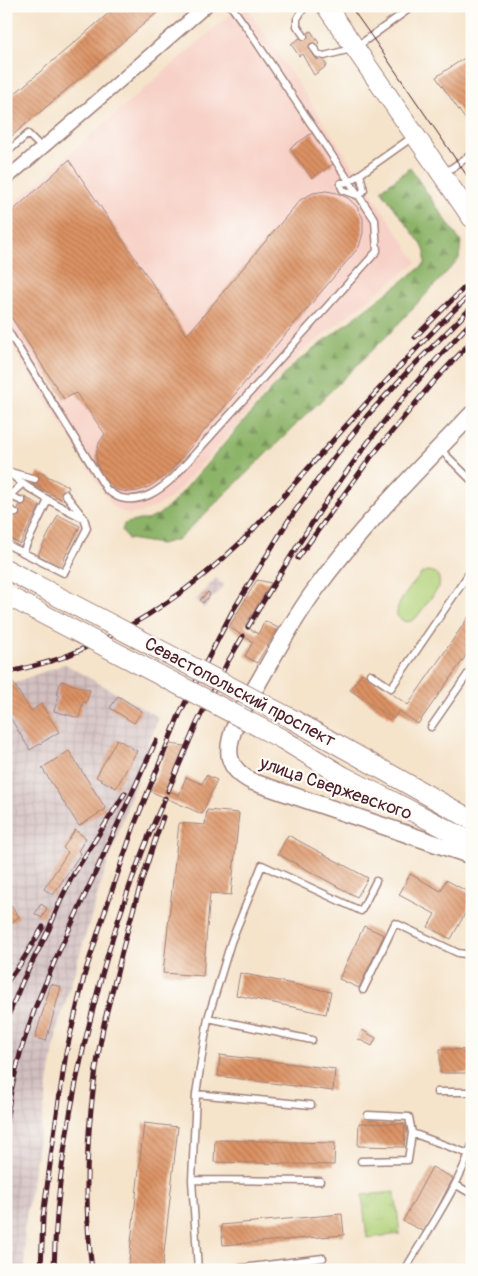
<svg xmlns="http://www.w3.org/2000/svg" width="478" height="1276" font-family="Pangolin,sans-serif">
	<defs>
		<pattern id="industrial-grid" width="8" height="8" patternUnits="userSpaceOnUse" patternTransform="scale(1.25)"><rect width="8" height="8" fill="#d2bfc0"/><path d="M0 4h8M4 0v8" fill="none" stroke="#b6a4a5"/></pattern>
		<pattern id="forest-firs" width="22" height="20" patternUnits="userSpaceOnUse" patternTransform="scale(1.25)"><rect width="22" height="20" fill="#8cb368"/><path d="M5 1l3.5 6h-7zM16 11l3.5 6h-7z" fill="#749156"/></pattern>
		<pattern id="park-tufts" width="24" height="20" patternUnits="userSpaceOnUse" patternTransform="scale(1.25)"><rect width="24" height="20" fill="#b1d178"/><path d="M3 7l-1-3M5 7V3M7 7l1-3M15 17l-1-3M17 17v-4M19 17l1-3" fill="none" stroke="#9ab368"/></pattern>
		<pattern id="building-back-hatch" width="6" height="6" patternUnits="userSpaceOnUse" patternTransform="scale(1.25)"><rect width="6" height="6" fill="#dc9263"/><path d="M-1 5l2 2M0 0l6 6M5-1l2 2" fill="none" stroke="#b47752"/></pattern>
	</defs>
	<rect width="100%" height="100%" fill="#fdfcf7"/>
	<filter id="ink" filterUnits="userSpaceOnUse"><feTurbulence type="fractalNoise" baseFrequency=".02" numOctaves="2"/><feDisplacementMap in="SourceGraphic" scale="10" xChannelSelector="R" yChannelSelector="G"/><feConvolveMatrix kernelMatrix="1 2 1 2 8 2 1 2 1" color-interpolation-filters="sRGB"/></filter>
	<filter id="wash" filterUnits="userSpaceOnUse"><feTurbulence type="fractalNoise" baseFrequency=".0096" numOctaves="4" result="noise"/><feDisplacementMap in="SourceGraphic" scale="20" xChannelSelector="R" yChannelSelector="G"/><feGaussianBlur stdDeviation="1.12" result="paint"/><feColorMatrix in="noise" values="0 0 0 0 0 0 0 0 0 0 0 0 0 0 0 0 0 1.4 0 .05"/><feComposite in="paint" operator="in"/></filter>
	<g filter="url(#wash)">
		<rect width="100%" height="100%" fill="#f5e3ca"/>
		<path fill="#f7d1c7" d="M240,6H246L417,262L301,352L173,496L157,506L140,513L127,514L113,507L6,336V211L68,155Z"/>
		<path fill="url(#industrial-grid)" d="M216,578L224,585L204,608L196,600Z
			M65,664L158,717L103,877L57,1030L24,1229L25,1270H6V683H13Z"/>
		<path fill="url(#forest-firs)" stroke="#6b694a" d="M410,168L461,242L459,259L386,337L179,539L161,544L128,539L122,531L124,524L139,520H147L158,515L172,504L293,365L425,264V252L422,245L381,190Z"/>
		<path fill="url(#park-tufts)" stroke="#7e7852" d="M395,1192L400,1234L367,1238L362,1195Z"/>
		<path fill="#b1d178" stroke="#7e7852" d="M427,571C437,571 441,577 439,587L416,618L411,621L405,622L397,616C395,602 414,584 422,573Z"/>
		<g id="blocks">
			<path fill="url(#building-back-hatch)" d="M117,6H165L6,141V101Z
				M311,31L319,43L310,49L317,60L321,57L327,66L314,75L302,54L299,56L291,44Z
				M472,53V129L436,77Z
				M312,133L333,164L312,178L290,148Z
				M69,160L187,335L300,200L313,193L326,191L337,193L348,198L357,207L363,218V233L359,247L167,475L149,487L138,491L128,492L117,490L109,486L103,480L98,468L96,455L99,443L105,434L76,393L64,399L6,309V217Z
				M39,472L69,487L63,500L32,484Z
				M24,497L40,505L20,544L6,537V532Z
				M58,515L80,526L60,567L38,555Z
				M257,580L271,583L245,626L258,634L265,621L278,628L257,663L245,656L253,642L229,627Z
				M208,592L210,595L203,603L200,600Z
				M472,612V647L418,724L399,711L393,719L350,690L362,673L408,705Z
				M61,681L90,690L86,703L83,702L79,718L54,711L59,695L57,694Z
				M13,683L31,711L41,704L59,732L30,750L6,711V687Z
				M118,696L142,711L134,723L110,708Z
				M117,739L137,751L116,788L96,777Z
				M170,744L185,746L166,790L179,795L186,777L202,784L206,775L217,780L202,814L150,791Z
				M69,751L106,809L79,826L42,768Z
				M207,810L239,813L231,895L210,893L203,976L163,973L179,823L205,825Z
				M75,830L86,838L78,851L81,853L53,895L44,889L68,852L63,848Z
				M288,835L368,878L357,897L278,854Z
				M410,874L441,891L446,880L472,894V901L451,939L428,927L435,914L399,895Z
				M6,899L19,917L6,926Z
				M41,904L47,908L42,918L35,914Z
				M364,926L384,935L359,988L339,979Z
				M240,973L331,992L326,1014L236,995Z
				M51,984L61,987L46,1041L35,1038Z
				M7,1002L13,1006L6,1016V1004Z
				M362,1030L376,1038L372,1046L358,1039Z
				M440,1049L472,1050V1073H440Z
				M220,1055L335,1069L333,1091L218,1076Z
				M144,1123L178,1127L162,1270H128Z
				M359,1123L405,1124L404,1147L358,1146Z
				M215,1140L335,1143L334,1165L214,1162Z
				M432,1167L453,1178L425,1232L403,1221Z
				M342,1214L344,1235L223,1245L221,1225Z"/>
		</g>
	</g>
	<g filter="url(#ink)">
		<use href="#blocks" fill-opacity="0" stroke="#a0817a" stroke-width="1"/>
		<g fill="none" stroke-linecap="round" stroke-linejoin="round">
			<g stroke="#a0817a" stroke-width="9">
				<path id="service" d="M304,36L297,26V19L305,6
					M313,47L318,54L324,56L355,48L413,6
					M6,153L28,134L42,148
					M360,174L364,190L359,196L343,190L341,186V183L349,182L414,136
					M443,174L472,154
					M6,328L107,490C111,493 116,497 121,498C142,503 159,491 174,477L377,251L375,220L249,31L231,6
					M6,379L7,382L6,383
					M440,449L472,481
					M8,472C30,491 55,504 81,517
					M10,472L35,479
					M10,496L22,501
					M6,499L22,484
					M6,508L16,513
					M6,526L9,527
					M6,544L64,573L87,528L84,518L65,494
					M23,552L48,500
					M370,674L391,688L472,569
					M431,727L472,668
					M363,990L395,923L458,953L472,955
					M208,1018L312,1040
					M437,1092H472
					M196,1094L311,1105
					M368,1115L409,1117L412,1133
					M361,1161L408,1160L412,1133L469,1154
					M192,1180L320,1181
					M456,1185L472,1194
					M198,1270L192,1180L196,1094L208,1018L231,942L262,865L361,911L376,881
					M225,1270L323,1258
					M405,1270C428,1230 458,1188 472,1145"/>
			</g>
			<g stroke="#a0817a" stroke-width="15">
				<path id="minor" d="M6,179L112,88L206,6"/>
			</g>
			<g stroke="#a0817a" stroke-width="19">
				<path id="tertiary" d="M472,414C417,471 361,527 315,590C293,620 275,653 257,685C246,704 225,735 230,758C233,770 243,777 253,782L472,856"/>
			</g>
			<g stroke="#a0817a" stroke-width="21">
				<path id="secondary" d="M326,6L472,218
					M6,569L34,584
					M292,719L472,820
					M282,739L343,776L472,842"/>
			</g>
			<use href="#service" stroke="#fff" stroke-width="6"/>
			<use href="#minor" stroke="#fff" stroke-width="12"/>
			<use href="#tertiary" stroke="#fff" stroke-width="16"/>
			<use href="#secondary" stroke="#fff" stroke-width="19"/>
			<path stroke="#4a1f2b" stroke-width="1" d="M350,6L372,37L472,183"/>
			<g stroke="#4a1f2b" stroke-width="5">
				<path id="rail" d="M415,337L472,280
					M298,558L371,457L433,382L472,341
					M248,627C289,558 332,488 382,424C410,388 441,354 472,321
					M6,673C25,668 43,664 61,658C70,655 80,650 89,646C146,621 196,585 241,542C268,515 294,484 320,455C369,400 418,344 472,293
					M168,791L197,723L227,663L243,636
					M6,983L21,963L43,927
					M6,1021L23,980L49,929L62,897L73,875L125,793
					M6,1122L11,1091L21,1050L35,1008L56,958L156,741
					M41,1270L43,1217L55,1127L66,1053L85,973L106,908L134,826L180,713L232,612L288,521L332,460L367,416L409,370L472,307
					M54,1270C56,1182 71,1094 93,1009C111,937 134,866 165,798
					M92,1270C82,1191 88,1106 103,1028C107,1010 112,991 117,973C129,920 145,868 163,817"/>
			</g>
			<use href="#rail" stroke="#fdfcf7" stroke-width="3" stroke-dasharray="9" stroke-linecap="butt"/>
			<g stroke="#a0817a" stroke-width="21" stroke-linecap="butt">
				<path id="secondary-bridge" d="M34,584L292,719
					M12,598L282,739"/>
			</g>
			<use href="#secondary-bridge" stroke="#fff" stroke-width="19"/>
		</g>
	</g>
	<g text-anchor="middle" stroke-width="4.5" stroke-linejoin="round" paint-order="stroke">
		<g font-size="18" fill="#4a1f2b" stroke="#fdfcf7">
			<text transform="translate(240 692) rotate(28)" y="6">Севастопольский проспект</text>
			<text transform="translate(336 788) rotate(19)" y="6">улица Свержевского</text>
		</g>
	</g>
	<rect width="478" height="1276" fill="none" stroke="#fdfcf7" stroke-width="25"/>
</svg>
